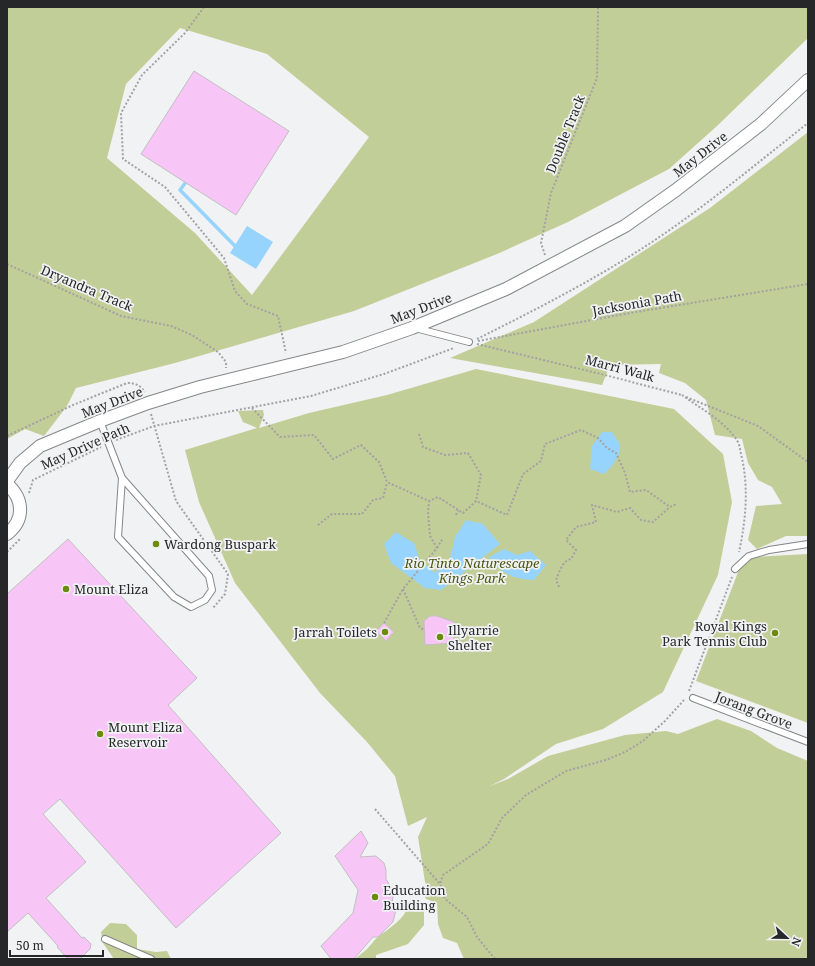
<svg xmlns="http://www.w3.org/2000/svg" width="815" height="966" font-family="'Noto Serif',serif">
	<rect width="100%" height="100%" fill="#f0f2f4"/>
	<path fill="#c2ce97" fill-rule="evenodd" d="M7,7H808V38L717,126L669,169L568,222L497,254L354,311L175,363L76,388L67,406L44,436L25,429L7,439ZM180,28L267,54L369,137L252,295L195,233L107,158L126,84Z
		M808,132V536H786L757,549L748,540L756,506L782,504L772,487L758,480L748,463L742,439L715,435L706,400L685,383L659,373L661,364L610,365L602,385L450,358L534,322L710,208Z
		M476,369L674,409L723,454L732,502L718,575L663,692L603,729L556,744L504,779L490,786L508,779L548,756L625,735L666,731L678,734L717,719L751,731L777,748L808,761V959H464L457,943L443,938L438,924L437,903L426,899L422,892L428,888L425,882L418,837L427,817L408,826L395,776L367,742L320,693L235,583L199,502L185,450L257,428L243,422L238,411L263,410L264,415L259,428L309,413L387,395Z
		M808,554V723L696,681L740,567L746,560L755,557Z
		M408,902L424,906V925L408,944L376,955V959H355C359,956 363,952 367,949C371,945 374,940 378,937C388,929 409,917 408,902Z
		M110,923L126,924L137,935V949L156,952L167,951L171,959H114L103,943L101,932Z"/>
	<path fill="#97d4fd" d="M247,226L273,242L256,269L230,253Z
		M602,432H612C614,436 618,440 619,443C623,455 611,467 604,474L590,469L592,446Z
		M466,520L483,524L500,544L441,590L425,588L391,563L384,544L396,532L415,544L419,559L435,573L450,558L455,537Z
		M504,549L517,555L530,551L546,565L534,580C513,579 502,574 489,557Z"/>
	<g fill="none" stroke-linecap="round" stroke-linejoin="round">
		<path stroke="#97d4fd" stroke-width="3.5" d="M186,182L180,190L235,246"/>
	</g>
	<path fill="#f8c6f6" stroke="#c1bfc1" d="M194,71L289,131L236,215L141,154Z
		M68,539L197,678L168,705L281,833L176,928L60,799L43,814L86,862L46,898L82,938L84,937L91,944L90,949L80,959H68L57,947L58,946L28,913L7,932V594Z
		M430,616H437L454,622V643L425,645L424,621Z
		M384,623L394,632L386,641L376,631Z
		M361,831L368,843L360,857L376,856L384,863L386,870V879L394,892L392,902L397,906L393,922L378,937H373L354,959H331L321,946L353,913L358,890L335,856Z"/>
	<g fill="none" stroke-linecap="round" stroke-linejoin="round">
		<g stroke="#858688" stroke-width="8">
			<path id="service" d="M415,328L469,342
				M100,421L122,478L209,576L212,590L205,600L191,607L174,597L118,537L122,478
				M735,569L749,556L769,550L808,544
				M693,698L808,742
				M105,939L151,959"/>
		</g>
		<g stroke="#858688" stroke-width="14">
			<path id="minor" d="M7,481L20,463L40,446L100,421L148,403L200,387L343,352L412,328L506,289L625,226L676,190L761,124L808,80
				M7,484C24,499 25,520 7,534"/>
		</g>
		<path stroke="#a0a2a3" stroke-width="2" stroke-dasharray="2 2" stroke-linecap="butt" d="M204,7L185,33L142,75L121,113L123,159L165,187L224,258L235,291L247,304L278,316L286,353
			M545,255L541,243L551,193L597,78L598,7
			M7,264L121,316L171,326L192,335L218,352L226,362V368
			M477,339C535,310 594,280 649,244C705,207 756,164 808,123
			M478,341L630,313L808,284
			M477,344L597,373L682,395
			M682,395C701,409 725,421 738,442C740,446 740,450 741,454C749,486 746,520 739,552
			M686,397L758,426L808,462
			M252,408L280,437L314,435L333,459L361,445L379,462L387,482L429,501L438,497L463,513L476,501L507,515L523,474L541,461L545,444L581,430L598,438L607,448L616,453L625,473L630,492L646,490L670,507L677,504
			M151,414L176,501L228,574L225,594L213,608
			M419,434L423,447L445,455L468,453L481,475L476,501
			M7,436L73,405L127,383C135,383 140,385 145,392
			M116,440L154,426L311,396L384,374L454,348
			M29,493L33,480L101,447
			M456,515L458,510
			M318,525L332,514H362L373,500L383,498L387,483
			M437,548L443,538
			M7,552L20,539
			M559,587L556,580C559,573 562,561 571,559L576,550L566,540L576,527L596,522L592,505L617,512L630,508L641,520L653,522L670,507
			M403,589L420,628L425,630
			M384,623L403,589L437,548L430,536L428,512L429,501
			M689,691L732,577
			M375,809L440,884
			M495,959L477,937L467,917L445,899L440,884L443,875L488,844L502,818L526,795L566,771L606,760L625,752L643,741L665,721L684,700"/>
		<use href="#service" stroke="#fff" stroke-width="6"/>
		<use href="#minor" stroke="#fff" stroke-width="12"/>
	</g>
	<g fill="#6d8b0b" stroke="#f0f2f4" stroke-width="1.5">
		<circle cx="156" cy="544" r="4"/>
		<circle cx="66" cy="589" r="4"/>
		<circle cx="385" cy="632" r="4"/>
		<circle cx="775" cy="633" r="4"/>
		<circle cx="440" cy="637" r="4"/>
		<circle cx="100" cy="734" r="4"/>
		<circle cx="375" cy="897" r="4"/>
	</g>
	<g text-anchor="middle" stroke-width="3.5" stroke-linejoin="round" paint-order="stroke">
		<g font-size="13" fill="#262728" stroke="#f0f2f4">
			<text transform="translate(565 134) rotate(-68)" y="5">Double Track</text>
			<text transform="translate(700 154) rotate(-38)" y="5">May Drive</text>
			<text transform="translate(87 288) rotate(23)" y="5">Dryandra Track</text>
			<text transform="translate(637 303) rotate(-10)" y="5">Jacksonia Path</text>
			<text transform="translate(421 308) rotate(-21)" y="5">May Drive</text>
			<text transform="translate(620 368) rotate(15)" y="5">Marri Walk</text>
			<text transform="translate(112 402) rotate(-21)" y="5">May Drive</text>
			<text transform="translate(85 446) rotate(-24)" y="5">May Drive Path</text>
			<text transform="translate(754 710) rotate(21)" y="5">Jorang Grove</text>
		</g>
		<g font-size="13" fill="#262728" stroke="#f0f2f4" text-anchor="start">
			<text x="164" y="549">Wardong Buspark</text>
			<text x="74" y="594">Mount Eliza</text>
			<text x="767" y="631" text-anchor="end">Royal Kings<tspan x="767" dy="15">Park Tennis Club</tspan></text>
			<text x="448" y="635">Illyarrie<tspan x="448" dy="15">Shelter</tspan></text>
			<text x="377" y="637" text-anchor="end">Jarrah Toilets</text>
			<text x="108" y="732">Mount Eliza<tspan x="108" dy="15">Reservoir</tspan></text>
			<text x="383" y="895">Education<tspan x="383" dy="15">Building</tspan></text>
		</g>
		<g font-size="13" font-style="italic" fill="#4b5610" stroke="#f0f2f4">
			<text x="472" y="568">Rio Tinto Naturescape<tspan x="472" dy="15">Kings Park</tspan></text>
		</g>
	</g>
	<rect width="815" height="966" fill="none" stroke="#262728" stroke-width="16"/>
	<g transform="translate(787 938) rotate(112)" stroke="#f0f2f4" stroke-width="3" paint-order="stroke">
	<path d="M0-3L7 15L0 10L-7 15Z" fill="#262728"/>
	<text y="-6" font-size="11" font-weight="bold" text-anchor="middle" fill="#262728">N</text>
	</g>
	<path d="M10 950v6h93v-6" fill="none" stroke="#262728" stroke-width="2"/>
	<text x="16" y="950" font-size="12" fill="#262728" stroke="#f0f2f4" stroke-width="3" paint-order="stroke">50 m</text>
</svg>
